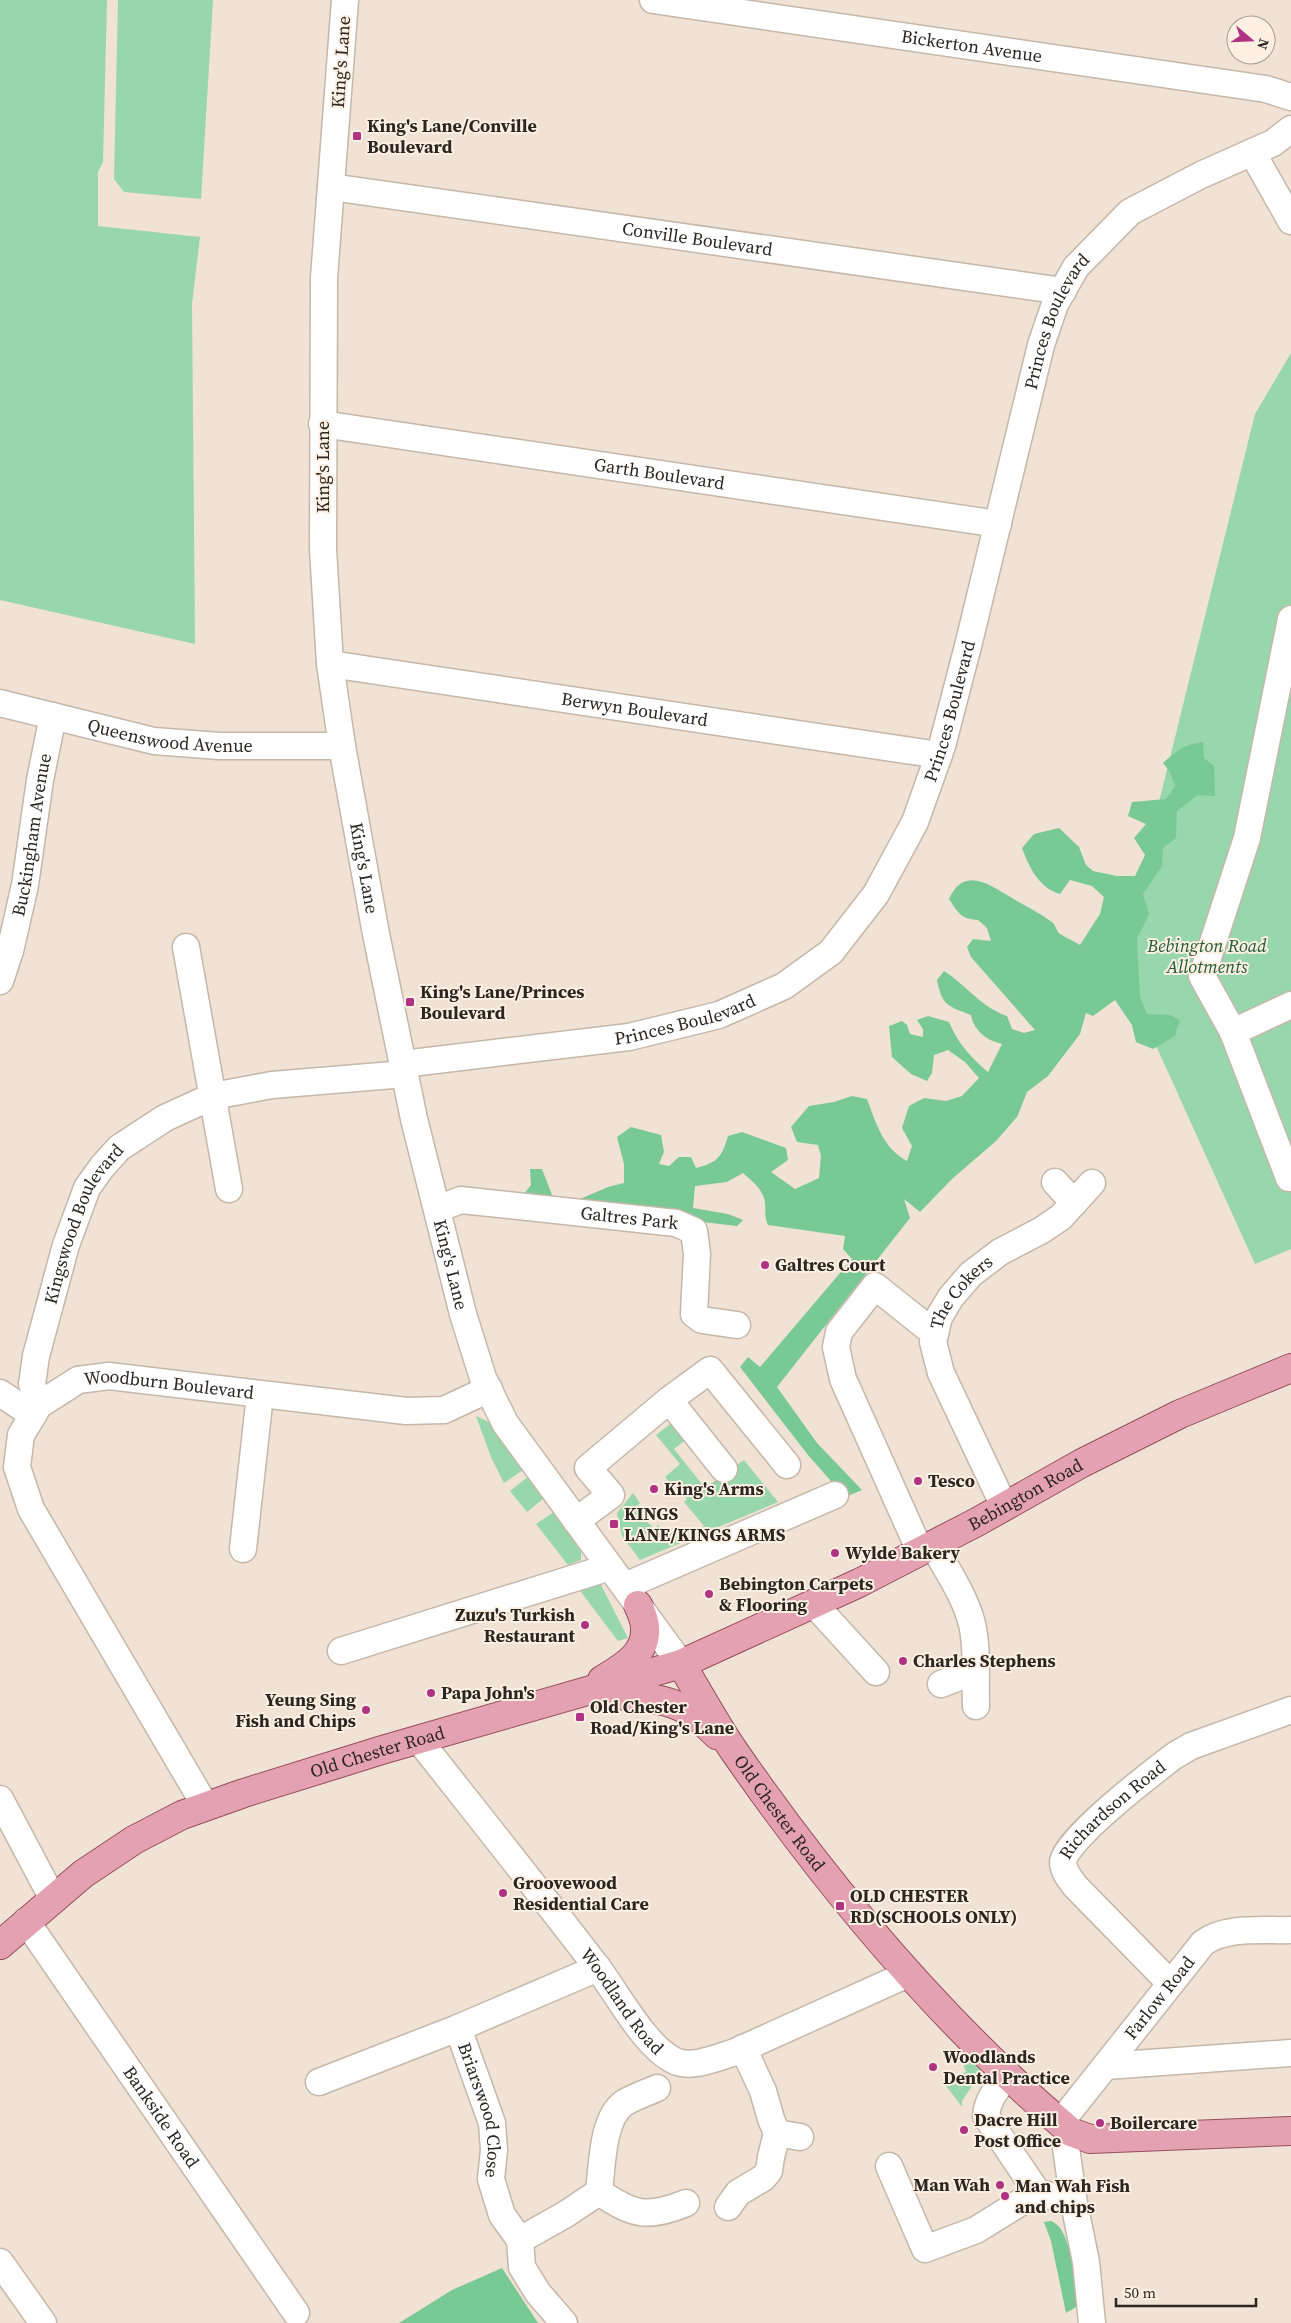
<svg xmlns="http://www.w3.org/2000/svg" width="1291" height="2323" font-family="'Source Serif 4',serif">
	<rect width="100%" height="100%" fill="#f0e2d5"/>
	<path fill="#97d7ab" d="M0,0H107L103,162L98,172V226L200,237L192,304L195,644L0,600Z
		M118,0H213L201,199L124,192L114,179Z
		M1291,353V1249L1255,1264L1119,964L1255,414Z
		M476,1416L491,1423L526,1468L504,1483L491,1457Z
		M674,1421L688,1438L674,1449L705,1488L744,1460L778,1502L640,1560L622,1536L617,1513L633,1493L640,1503L635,1508L654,1529L658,1525L667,1536L673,1531L677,1536L684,1530L690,1537L704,1526L684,1502L687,1499L674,1482L671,1484L665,1477L680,1464L656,1435Z
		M529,1476L545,1497L527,1512L510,1491Z
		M554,1512L581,1552V1560L568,1565L536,1524Z
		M598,1579L628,1638L618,1641L578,1588Z
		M958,2049L982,2071L962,2101V2107L944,2083L954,2080V2076L966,2072Z"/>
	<path fill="#78c994" d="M1203,742L1204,758L1214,766L1215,796L1198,795L1177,811L1176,838L1163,848L1162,866L1143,894L1149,914L1137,939L1140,997L1147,1014L1170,1015L1180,1020L1175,1036L1153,1049L1136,1042L1132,1025L1115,1000L1093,1016L1086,1013L1080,1034L1048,1076L1027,1092L1017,1117L996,1141L952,1179L920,1212L904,1199L910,1218L777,1387L817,1443L862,1490L845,1497L808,1455L740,1367L748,1357L760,1367L852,1259L843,1249L845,1236L768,1225C764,1216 766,1211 765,1202C763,1189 752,1181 743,1173L727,1182L695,1186L693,1208L728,1214L743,1220L737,1226L528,1202L521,1198L531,1185L530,1169H542L554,1200L573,1202L608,1187L624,1183V1164L617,1137L631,1127L661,1135L664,1152L659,1164L669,1166L679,1157H691L696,1168C717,1163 722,1157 728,1136L742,1132L786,1148L788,1160L771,1172L795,1189L819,1178L821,1156L818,1145L797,1142L791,1127L809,1106L834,1102L852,1096L867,1099C876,1123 883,1148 907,1161L912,1146L902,1128L909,1106L924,1098L946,1101L962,1096L979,1078L965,1062L948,1050L934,1055L932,1073L927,1081L911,1074L892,1057L889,1026L902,1021L907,1025L910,1034L923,1037V1029L917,1020L928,1016L949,1022C957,1042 971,1058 988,1072L1002,1044C986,1040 974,1031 971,1015C948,1006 942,1006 937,980L944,971C966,985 981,1007 1007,1016L1012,1029L1024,1033L1035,1030L971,957L967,947L973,939L991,941L987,928L978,920C960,919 958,912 949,899C964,865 990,885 1012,898C1025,906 1039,912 1052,922C1056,925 1056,931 1060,934C1066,938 1074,941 1080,945L1100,914L1104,897L1092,886L1070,880L1060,894C1039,888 1029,867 1022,848L1034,834L1059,828L1079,847L1086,865L1093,871L1117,876H1135L1145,855L1134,838L1146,824L1128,816L1132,802L1166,799L1175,786L1170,772L1163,763C1176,751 1185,744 1203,742Z
		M1051,2221C1073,2229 1074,2285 1078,2306L1066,2313L1051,2241L1044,2222Z
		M502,2268L538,2323H399L452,2290Z"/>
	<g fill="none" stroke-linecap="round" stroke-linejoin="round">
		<g stroke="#c5b7aa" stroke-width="29">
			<g id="minor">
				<path id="s1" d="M345,0L324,278L323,549L330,664L342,746L376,934L414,1119L463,1314L483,1378L505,1423L681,1664"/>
				<path id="s2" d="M653,0L1266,89L1291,97"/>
				<path d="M1252,152L1291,221"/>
				<path id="s3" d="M331,187L1063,291"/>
				<path id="s4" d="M322,424L998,524"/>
				<path id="s5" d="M330,664L939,755"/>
				<path id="s6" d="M0,703L154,741L219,746H342"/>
				<path d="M186,947L229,1189"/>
				<path id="s7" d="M0,981L10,951L25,885L40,780L53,716"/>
				<path d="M1291,1005L1233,1032L1289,1178H1291"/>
				<path d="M1233,1032L1202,976L1247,838L1291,619"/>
				<path id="s8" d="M403,1064L629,1037L719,1015L784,986L831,952L876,894L915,822L942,746L969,642L1041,345L1055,304L1076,267L1130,212L1201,175L1273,143L1291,129"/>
				<path d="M1055,1182L1074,1203"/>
				<path id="s9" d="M437,1209L461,1200L676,1223L694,1231L697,1254L694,1314L702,1320L737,1325"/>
				<path d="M0,1393L33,1415"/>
				<path d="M669,1400L724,1469"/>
				<path id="s10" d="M39,1405L32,1384L36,1356L66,1245L87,1188L102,1167L119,1148L165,1118L213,1096L272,1085L405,1074"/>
				<path id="s11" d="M1004,1506L941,1373L933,1342L939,1317L951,1297L971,1274L1000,1252L1042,1230L1061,1217L1092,1183"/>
				<path d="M576,1521L611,1495L588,1468L669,1400L710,1370L787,1465"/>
				<path d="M933,1545C947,1570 965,1596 972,1624C978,1650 975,1679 976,1706"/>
				<path d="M243,1549L260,1395"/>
				<path d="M920,1551L843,1379L836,1347L839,1332L875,1286L935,1334"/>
				<path d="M625,1586L835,1495"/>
				<path d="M814,1604L876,1672"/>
				<path d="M341,1651L610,1567"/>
				<path d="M941,1684L975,1671"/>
				<path id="s12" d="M419,1740C478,1815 538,1890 597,1967C617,1993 644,2045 673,2060C690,2070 719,2057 735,2052L908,1974"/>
				<path d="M0,1799L53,1899"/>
				<path id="s13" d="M206,1807L31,1509L17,1467L21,1435L39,1405L78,1380L109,1376L406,1411L444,1410L489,1389"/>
				<path id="s14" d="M26,1921L296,2313"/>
				<path id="s15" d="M1170,1983L1075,1886C1070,1879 1063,1871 1063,1862C1064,1840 1153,1772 1174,1756L1191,1746L1291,1710"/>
				<path id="s16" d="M458,2028L492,2123L494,2150L491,2179L502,2215L520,2240L522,2267L538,2293L564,2323"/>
				<path d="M743,2048L763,2091L771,2119L777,2133L800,2137"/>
				<path d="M1106,2066L1291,2053"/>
				<path d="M1008,2074C998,2088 987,2099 986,2116L1037,2192L1054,2197"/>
				<path d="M319,2082L458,2028L598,1968"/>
				<path id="s17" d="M1060,2123L1203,1943C1227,1926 1262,1931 1291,1930"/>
				<path d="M1071,2132L1066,2148L1074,2203L1086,2262L1092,2323"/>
				<path d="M889,2166L925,2249L976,2230L1037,2192"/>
				<path d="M599,2192C633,2215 647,2219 686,2203"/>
				<path d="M728,2207L738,2193L763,2178L769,2171L771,2157L777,2133"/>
				<path d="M520,2240L566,2214L599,2192C602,2167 602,2118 624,2103C634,2097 646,2093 657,2088"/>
				<path d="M0,2262L43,2323"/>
			</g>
		</g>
		<g stroke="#974e5d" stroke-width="30">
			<g id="major">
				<path id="s18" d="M681,1664C699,1693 715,1723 734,1751C831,1891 941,2022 1071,2132L1090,2139L1291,2131"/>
				<path d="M602,1680C621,1668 647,1655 645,1628C645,1620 641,1612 638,1605"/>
				<path d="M601,1695C632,1695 671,1697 697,1716C704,1722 710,1729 717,1735"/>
				<path id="s19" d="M0,1945L83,1874L134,1840L182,1815L244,1793L382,1750L681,1664L859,1583L977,1522L1082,1463L1180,1414L1291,1368"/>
			</g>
		</g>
		<use href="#minor" stroke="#fff" stroke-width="26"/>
		<use href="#major" stroke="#e3a1b2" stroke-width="28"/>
	</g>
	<g fill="#b03383" stroke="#fdefe2" stroke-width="2">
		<rect x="352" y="131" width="10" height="10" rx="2.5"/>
		<rect x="405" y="997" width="10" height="10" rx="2.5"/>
		<circle cx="765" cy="1265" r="5"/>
		<circle cx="918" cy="1481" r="5"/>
		<circle cx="654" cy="1489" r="5"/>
		<rect x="609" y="1519" width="10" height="10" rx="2.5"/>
		<circle cx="835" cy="1553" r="5"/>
		<circle cx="709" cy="1594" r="5"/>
		<circle cx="585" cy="1625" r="5"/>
		<circle cx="903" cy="1661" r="5"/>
		<circle cx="431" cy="1693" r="5"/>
		<circle cx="366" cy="1710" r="5"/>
		<rect x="575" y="1712" width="10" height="10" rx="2.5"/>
		<circle cx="503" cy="1893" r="5"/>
		<rect x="835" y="1901" width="10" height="10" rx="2.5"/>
		<circle cx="933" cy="2067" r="5"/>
		<circle cx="1100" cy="2123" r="5"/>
		<circle cx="964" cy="2130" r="5"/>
		<circle cx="1000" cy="2185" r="5"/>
		<circle cx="1005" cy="2196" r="5"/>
	</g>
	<g text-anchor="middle" stroke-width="4" stroke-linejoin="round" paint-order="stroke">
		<g font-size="18" fill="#2b2621" stroke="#fdefe2">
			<text dy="6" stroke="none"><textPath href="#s2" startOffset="322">Bickerton Avenue</textPath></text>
			<text transform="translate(341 62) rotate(-86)" y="6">King's Lane</text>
			<text dy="6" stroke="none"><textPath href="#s3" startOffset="370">Conville Boulevard</textPath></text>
			<text dy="6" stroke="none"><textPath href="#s8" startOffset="1126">Princes Boulevard</textPath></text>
			<text transform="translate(323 467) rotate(-90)" y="6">King's Lane</text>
			<text dy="6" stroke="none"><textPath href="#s4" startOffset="341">Garth Boulevard</textPath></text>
			<text dy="6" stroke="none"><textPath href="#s5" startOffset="308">Berwyn Boulevard</textPath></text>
			<text dy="6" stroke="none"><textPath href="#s8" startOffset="721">Princes Boulevard</textPath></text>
			<text dy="6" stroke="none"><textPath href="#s6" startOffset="174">Queenswood Avenue</textPath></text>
			<text dy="6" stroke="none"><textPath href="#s7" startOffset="150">Buckingham Avenue</textPath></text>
			<text dy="6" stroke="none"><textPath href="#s1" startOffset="872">King's Lane</textPath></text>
			<text dy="6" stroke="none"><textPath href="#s8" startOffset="286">Princes Boulevard</textPath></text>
			<text dy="6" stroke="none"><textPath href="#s9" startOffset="195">Galtres Park</textPath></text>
			<text dy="6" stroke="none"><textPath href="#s10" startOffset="192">Kingswood Boulevard</textPath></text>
			<text dy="6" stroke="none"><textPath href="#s1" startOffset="1278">King's Lane</textPath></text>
			<text dy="6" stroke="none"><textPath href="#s11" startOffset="238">The Cokers</textPath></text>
			<text dy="6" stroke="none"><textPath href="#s13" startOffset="595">Woodburn Boulevard</textPath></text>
			<text dy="6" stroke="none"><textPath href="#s19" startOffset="1130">Bebington Road</textPath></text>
			<text dy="6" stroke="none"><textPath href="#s19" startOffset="430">Old Chester Road</textPath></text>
			<text dy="6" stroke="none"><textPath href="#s15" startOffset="236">Richardson Road</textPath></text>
			<text dy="6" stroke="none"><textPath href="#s18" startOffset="179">Old Chester Road</textPath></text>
			<text dy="6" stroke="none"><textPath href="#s17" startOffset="160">Farlow Road</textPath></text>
			<text dy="6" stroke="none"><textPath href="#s12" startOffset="331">Woodland Road</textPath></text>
			<text dy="6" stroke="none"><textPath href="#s16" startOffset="86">Briarswood Close</textPath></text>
			<text dy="6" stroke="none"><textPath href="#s14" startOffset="238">Bankside Road</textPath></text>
		</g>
		<g font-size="18" font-weight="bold" fill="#2b2621" stroke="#fdefe2" text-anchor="start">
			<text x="367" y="132">King's Lane/Conville<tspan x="367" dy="21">Boulevard</tspan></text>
			<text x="420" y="998">King's Lane/Princes<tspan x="420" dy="21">Boulevard</tspan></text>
			<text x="775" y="1271">Galtres Court</text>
			<text x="928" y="1487">Tesco</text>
			<text x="664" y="1495">King's Arms</text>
			<text x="624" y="1520">KINGS<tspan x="624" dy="21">LANE/KINGS ARMS</tspan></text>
			<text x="845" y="1559">Wylde Bakery</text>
			<text x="719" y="1590">Bebington Carpets<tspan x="719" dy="21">&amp; Flooring</tspan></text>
			<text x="575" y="1621" text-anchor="end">Zuzu's Turkish<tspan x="575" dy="21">Restaurant</tspan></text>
			<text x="913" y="1667">Charles Stephens</text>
			<text x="441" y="1699">Papa John's</text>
			<text x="356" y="1706" text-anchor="end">Yeung Sing<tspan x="356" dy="21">Fish and Chips</tspan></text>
			<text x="590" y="1713">Old Chester<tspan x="590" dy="21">Road/King's Lane</tspan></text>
			<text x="513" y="1889">Groovewood<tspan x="513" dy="21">Residential Care</tspan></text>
			<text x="850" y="1902">OLD CHESTER<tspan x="850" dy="21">RD(SCHOOLS ONLY)</tspan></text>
			<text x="943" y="2063">Woodlands<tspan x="943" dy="21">Dental Practice</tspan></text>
			<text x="974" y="2126">Dacre Hill<tspan x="974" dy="21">Post Office</tspan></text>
			<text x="1110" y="2129">Boilercare</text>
			<text x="990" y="2191" text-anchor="end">Man Wah</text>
			<text x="1015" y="2192">Man Wah Fish<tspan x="1015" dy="21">and chips</tspan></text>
		</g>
		<g font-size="18" font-style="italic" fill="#205b38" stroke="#fdefe2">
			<text x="1207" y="952">Bebington Road<tspan x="1207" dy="21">Allotments</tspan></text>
		</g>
	</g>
	<g transform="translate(1251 40) rotate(109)"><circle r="24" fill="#fdefe2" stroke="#a99f95"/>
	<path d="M0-4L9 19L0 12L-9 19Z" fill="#b03383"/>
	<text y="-8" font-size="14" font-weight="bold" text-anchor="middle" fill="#2b2621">N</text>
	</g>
	<path d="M1116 2298v8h140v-8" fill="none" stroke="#2b2621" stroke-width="2.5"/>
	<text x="1124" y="2298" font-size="15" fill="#2b2621" stroke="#fdefe2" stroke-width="4" paint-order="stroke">50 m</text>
</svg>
